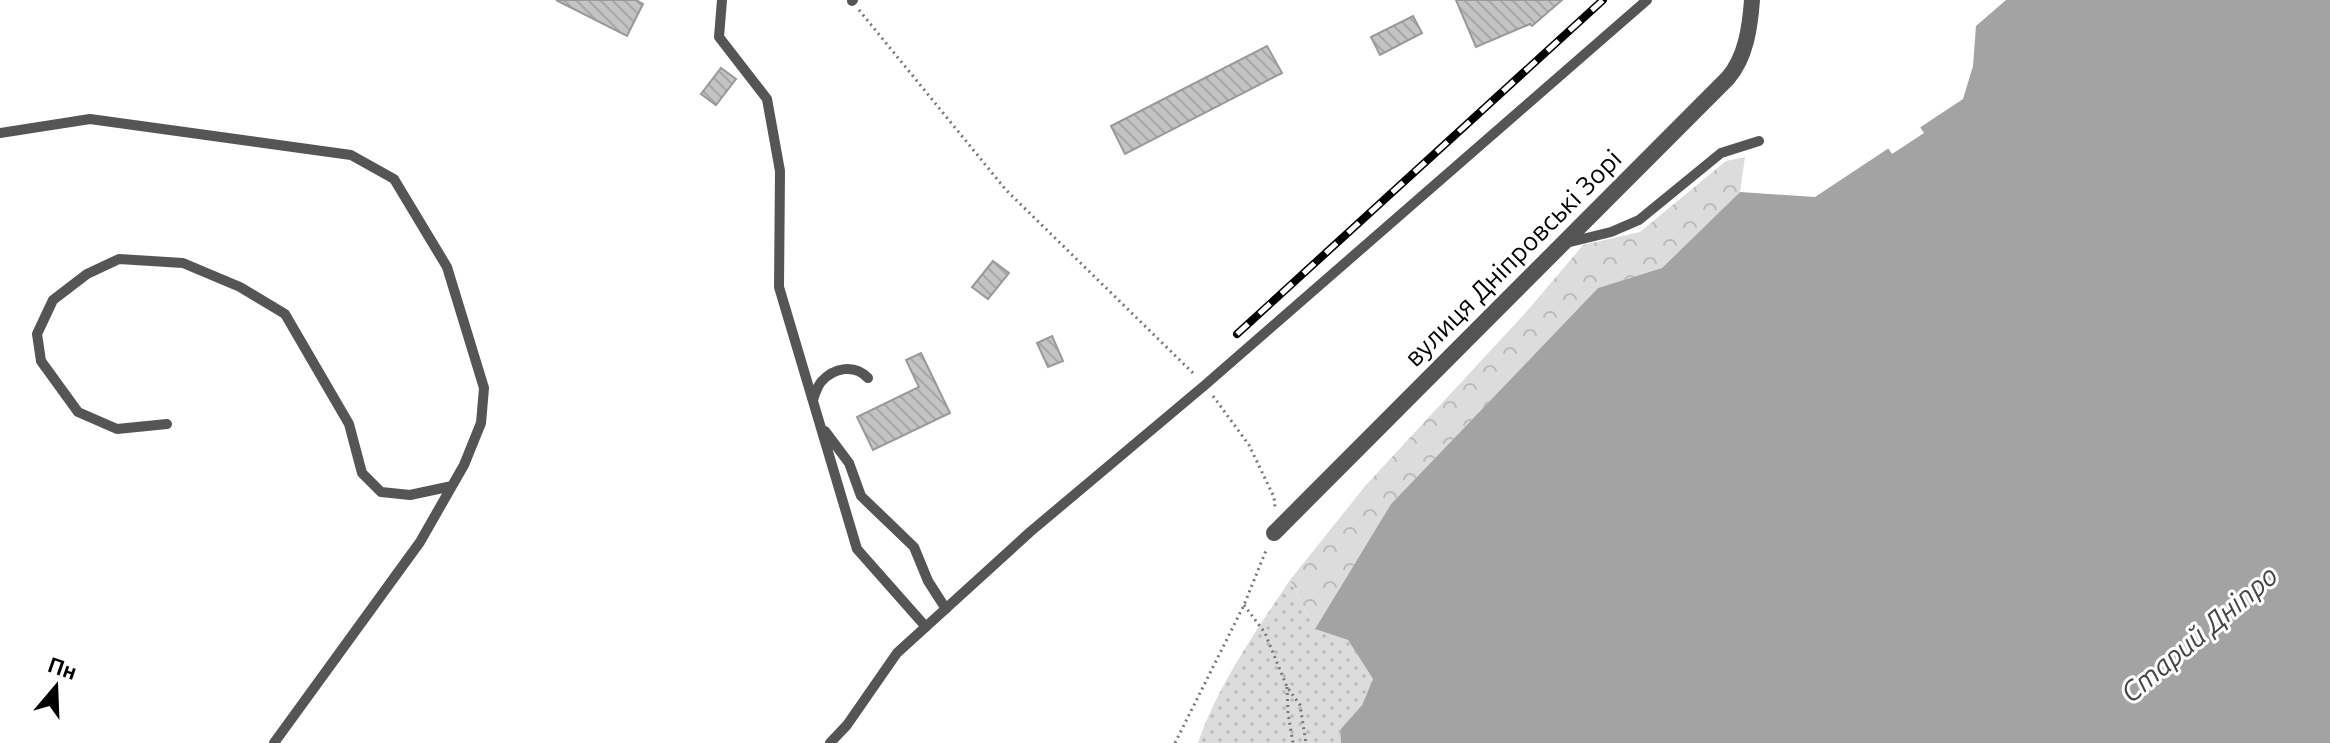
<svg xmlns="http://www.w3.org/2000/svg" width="2330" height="743" font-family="Ubuntu,sans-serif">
	<defs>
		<pattern id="grass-dots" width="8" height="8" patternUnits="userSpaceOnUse" patternTransform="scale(2)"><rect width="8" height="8" fill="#dcdcdc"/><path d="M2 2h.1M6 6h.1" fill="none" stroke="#bbb" stroke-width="1.8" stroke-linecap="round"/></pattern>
		<pattern id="forest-crowns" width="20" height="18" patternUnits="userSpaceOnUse" patternTransform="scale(2)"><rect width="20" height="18" fill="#dcdcdc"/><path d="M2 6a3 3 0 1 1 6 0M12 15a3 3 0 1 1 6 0" fill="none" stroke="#bbb"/></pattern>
		<pattern id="building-back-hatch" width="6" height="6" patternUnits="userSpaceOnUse" patternTransform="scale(2)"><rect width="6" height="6" fill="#c4c4c4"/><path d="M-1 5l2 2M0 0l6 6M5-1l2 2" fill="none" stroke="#a7a7a7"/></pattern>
	</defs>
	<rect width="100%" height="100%" fill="#fff"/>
	<path fill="url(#grass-dots)" d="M1290,580L1315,629L1348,640L1373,679L1362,705L1340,730L1341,743H1198C1217,687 1257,629 1290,580Z"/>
	<path fill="url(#forest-crowns)" d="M1745,157L1740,192L1662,268L1598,288L1391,504L1315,629L1290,580L1366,485L1528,310L1583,245L1640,232L1726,161Z"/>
	<path fill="#a3a3a3" d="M2006,0H2330V743H1341L1340,730L1362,705L1373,679L1348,640L1315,629L1391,504L1598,288L1662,268L1740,192L1815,197L1963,99L1973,66L1976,26Z"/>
	<path fill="#fff" d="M1918,124L1924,133L1892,154L1886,145Z"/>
	<path fill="url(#building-back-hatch)" stroke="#999" stroke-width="2" d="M556,0H636L643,4L627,36Z
		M1456,0H1562L1532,26L1530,24L1476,47Z
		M1413,16L1422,33L1380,55L1371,37Z
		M1267,46L1282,73L1125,154L1111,126Z
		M721,68L736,79L716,105L701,94Z
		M993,261L1009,273L988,299L972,287Z
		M1052,336L1063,361L1048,367L1037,343Z
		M921,353L950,413L873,450L857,417L919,387L906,360Z"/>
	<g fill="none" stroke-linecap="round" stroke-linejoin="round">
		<path stroke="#777" stroke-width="3" stroke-dasharray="2 4" stroke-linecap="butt" d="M859,10L1006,190L1195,375
			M1213,396L1249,445L1274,497L1275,507
			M1244,605L1265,633L1287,687L1300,705L1306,743
			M1287,687L1288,713L1293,743
			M1175,743L1244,605L1267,548"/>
		<path stroke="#555" stroke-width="10" d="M722,0L719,37L767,99L780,171L779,287L857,549L926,627
			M852,1L853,0
			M0,133L90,119L351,155L394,179L447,267L484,388L481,423L464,465L420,542L274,743
			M1566,243L1611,232L1639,220L1721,153L1759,141
			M813,400C815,394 817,387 821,382C834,367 855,364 868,378
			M167,424L117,429L78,412L41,361L37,334L53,300L87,274L119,259L183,263L240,287L285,314L349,424L362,473L381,492L410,495L452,486
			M825,431L849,463L861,496L914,547L928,581L946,609
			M830,743L847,725L897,653L1030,532L1205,385L1647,0"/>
		<path stroke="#555" stroke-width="16" d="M1274,533L1728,78C1746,57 1750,27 1752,0"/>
		<g stroke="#000" stroke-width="8">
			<path id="rail" d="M1237,334L1603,0"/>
		</g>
		<use href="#rail" stroke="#fff" stroke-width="5" stroke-dasharray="15" stroke-linecap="butt"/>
	</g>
	<g text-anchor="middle" stroke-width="6" stroke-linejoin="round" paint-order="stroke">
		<g font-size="26" fill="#000" stroke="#fff">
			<text transform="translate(1513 258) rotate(-45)" y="9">вулиця Дніпровські Зорі</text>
		</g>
		<g font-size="28" font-style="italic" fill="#444" stroke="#fff">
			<text transform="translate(2199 634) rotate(-40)" y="10">Старий Дніпро</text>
		</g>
	</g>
	<g transform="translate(56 687) rotate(19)" stroke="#ffffff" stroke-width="6" paint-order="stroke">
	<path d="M0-6L14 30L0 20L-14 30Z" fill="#000000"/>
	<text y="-12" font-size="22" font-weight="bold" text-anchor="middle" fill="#000000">Пн</text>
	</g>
</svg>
